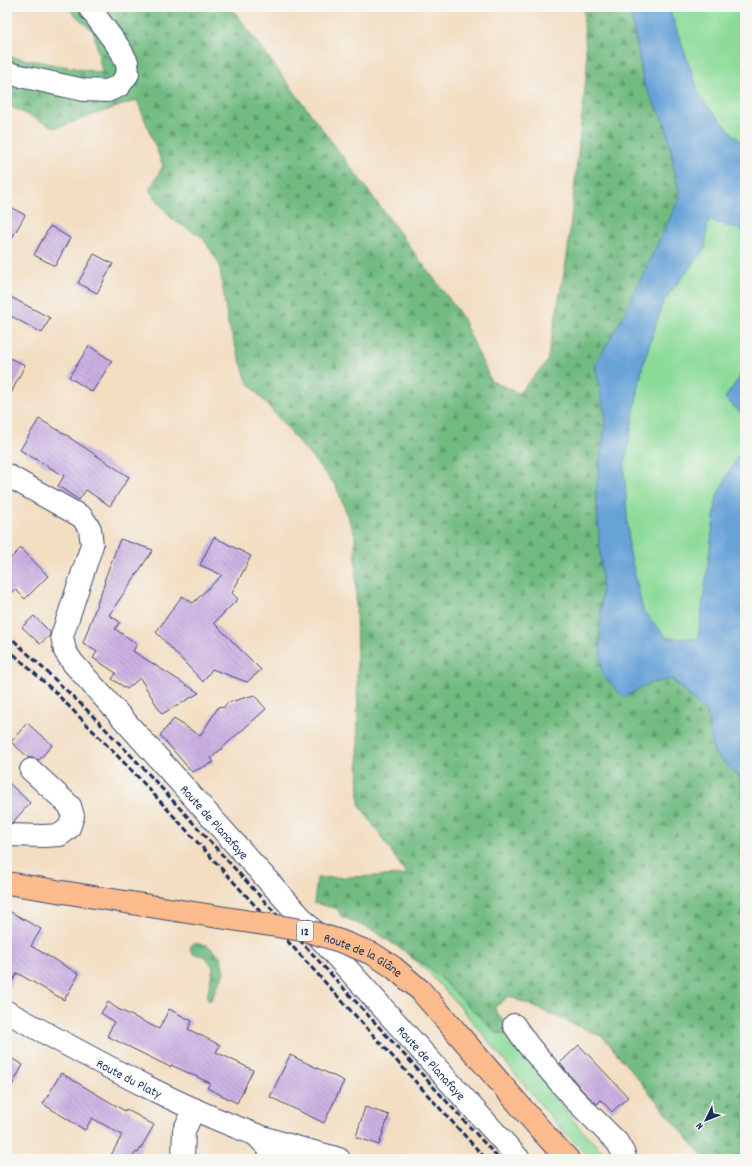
<svg xmlns="http://www.w3.org/2000/svg" width="752" height="1166" font-family="Dekko,sans-serif">
	<defs>
		<pattern id="forest-firs" width="22" height="20" patternUnits="userSpaceOnUse"><rect width="22" height="20" fill="#71bb81"/><path d="M5 1l3.5 6h-7zM16 11l3.5 6h-7z" fill="#5c986d"/></pattern>
		<pattern id="building-back-hatch" width="6" height="6" patternUnits="userSpaceOnUse"><rect width="6" height="6" fill="#ccb0e3"/><path d="M-1 5l2 2M0 0l6 6M5-1l2 2" fill="none" stroke="#a590bb"/></pattern>
	</defs>
	<rect width="100%" height="100%" fill="#f6f6f2"/>
	<filter id="ink" filterUnits="userSpaceOnUse"><feTurbulence type="fractalNoise" baseFrequency=".025" numOctaves="2"/><feDisplacementMap in="SourceGraphic" scale="8" xChannelSelector="R" yChannelSelector="G"/><feConvolveMatrix kernelMatrix="1 2 1 2 8 2 1 2 1" color-interpolation-filters="sRGB"/></filter>
	<filter id="wash" filterUnits="userSpaceOnUse"><feTurbulence type="fractalNoise" baseFrequency=".012" numOctaves="4" result="noise"/><feDisplacementMap in="SourceGraphic" scale="16" xChannelSelector="R" yChannelSelector="G"/><feGaussianBlur stdDeviation="0.9" result="paint"/><feColorMatrix in="noise" values="0 0 0 0 0 0 0 0 0 0 0 0 0 0 0 0 0 1.4 0 .05"/><feComposite in="paint" operator="in"/></filter>
	<g filter="url(#wash)">
		<rect width="100%" height="100%" fill="#f3dec2"/>
		<path fill="#8cdb99" stroke="#54857c" d="M670,7H745V147L701,99L671,14Z
			M708,220L745,231V370L725,398L745,417V442L717,496L698,639L667,638L643,611L629,549L624,467L642,368L663,302L705,248Z
			M406,953L431,969L510,1031L578,1126L606,1155L608,1159H590L554,1121L461,1008L428,972Z"/>
		<path fill="url(#forest-firs)" stroke="#467570" d="M66,7H231L461,315L491,381L519,393L547,362L567,257L587,68L583,7H630L644,84L666,126L680,197L622,319L595,364L606,418L596,492L602,580L600,643L624,697L650,683L671,679L707,713L714,753L739,776L745,793V1159H705L603,1037L509,996L494,1008L510,1031L504,1035L495,1032L431,969L374,931L341,916L338,909L314,903L317,878L407,875L359,804L355,535L336,486L247,381L228,324L219,263L202,237L172,219L149,190L163,166L137,100L55,128L7,105V56L102,73L94,32Z
			M193,943L207,945L220,956L224,972L211,1000L209,1001L207,997L213,967L205,956L193,954L190,949Z"/>
		<path fill="#67a3d8" stroke="#41699b" d="M630,7H670L671,14L701,99L745,147V231L708,220L705,248L663,302L642,368L624,467L629,549L643,611L667,638L698,639L717,496L745,442V793L739,776L714,753L707,713L672,679L650,683L624,697L602,675L600,643L602,580L596,492L606,418L595,364L622,319L680,197L666,126L644,84Z
			M745,370V417L725,398Z"/>
		<g id="blocks">
			<path fill="url(#building-back-hatch)" d="M7,205L25,215L7,247Z
				M50,226L70,238L55,266L34,255Z
				M94,254L113,264L97,293L78,283Z
				M7,295L50,318L42,333L7,314Z
				M89,346L112,361L92,392L69,377Z
				M7,357L25,365L7,401Z
				M39,419L70,437V438L129,477L110,506L86,490L79,500L58,486L64,476L20,450Z
				M214,537L251,556L232,593L238,599L214,623L261,670L247,682L212,669L203,682L156,632L182,596L193,603L222,575L200,565Z
				M120,539L153,550L109,615L120,622L115,629L137,644L133,651L199,693L162,714L140,678L127,689L112,679L116,673L93,658L97,652L83,643L105,582L104,581Z
				M21,548L48,576L25,599L15,589L7,597V562Z
				M34,616L50,632V635L40,644L22,627Z
				M254,695L266,709L211,758L214,762L192,772L160,735L174,719L200,736L219,706L223,708L227,703Z
				M27,723L52,745L39,760L34,758H29L11,742Z
				M7,781L30,803L12,823H7Z
				M7,910L41,929L31,946L79,974L64,1000L17,973L7,991Z
				M108,1002L118,1009L159,1029L169,1009L192,1021L188,1029L220,1045L216,1052L253,1070L237,1103L207,1088L210,1083L171,1065L170,1067L107,1036L114,1022L101,1013Z
				M579,1045L628,1097L612,1112L601,1100L597,1104L582,1090L560,1063Z
				M290,1055L344,1081L324,1123L270,1097Z
				M7,1056L23,1065L7,1094Z
				M61,1073L125,1111L126,1109L154,1125L138,1153L136,1152L131,1159H109L122,1135L92,1118L85,1130L43,1104Z
				M365,1107L389,1115L379,1145L356,1137Z"/>
		</g>
	</g>
	<g filter="url(#ink)">
		<use href="#blocks" fill-opacity="0" stroke="#3b496d" stroke-width="1"/>
		<g fill="none" stroke-linecap="round" stroke-linejoin="round">
			<g stroke="#3b496d" stroke-width="24">
				<g id="minor">
					<path d="M7,73L84,90L107,91L119,86L128,74L127,62L120,49L89,7"/>
					<path id="s1" d="M7,475L82,517L90,529L92,545L62,636L65,651L73,663L271,884L519,1159"/>
					<path d="M7,835L44,836L60,835L69,828L73,816L70,806L31,770"/>
					<path id="s2" d="M7,1012C88,1056 168,1102 254,1134C282,1144 311,1151 339,1159"/>
					<path d="M514,1025L528,1045L573,1098L617,1142L624,1154L625,1159"/>
					<path d="M256,1135L279,1159"/>
					<path d="M183,1159L184,1131L194,1109"/>
				</g>
			</g>
			<g stroke="#3b496d" stroke-width="24">
				<path id="major" d="M7,883L175,910
					M420,990L547,1137L568,1159"/>
			</g>
			<use href="#minor" stroke="#fff" stroke-width="22"/>
			<use href="#major" stroke="#fbbb8c" stroke-width="22"/>
			<path stroke="#1b2f5e" stroke-width="3" stroke-dasharray="6 3" stroke-linecap="butt" d="M7,634L85,708L145,770L499,1159
				M7,648L56,693L138,777L486,1159"/>
			<g stroke="#3b496d" stroke-width="24" stroke-linecap="butt">
				<g id="major-bridge">
					<path id="s3" d="M175,910L308,931L340,941L373,954L393,967L420,990"/>
				</g>
			</g>
			<use href="#major-bridge" stroke="#fbbb8c" stroke-width="22"/>
		</g>
	</g>
	<g text-anchor="middle" stroke-width="3.5" stroke-linejoin="round" paint-order="stroke">
		<rect fill="#f6f6f2" stroke="#5d6b8a" stroke-width="1" x="297" y="921" width="16" height="20" rx="3"/>
		<g font-size="12" font-weight="bold" fill="#1b2f5e">
			<text x="305" y="935">12</text>
		</g>
		<g font-size="13" fill="#1b2f5e" stroke="#f6f6f2">
			<text dy="5" stroke="none"><textPath href="#s1" startOffset="455">Route de Planafaye</textPath></text>
			<text dy="5" stroke="none"><textPath href="#s3" startOffset="195">Route de la Glâne</textPath></text>
			<text dy="5" stroke="none"><textPath href="#s1" startOffset="779">Route de Planafaye</textPath></text>
			<text dy="5" stroke="none"><textPath href="#s2" startOffset="139">Route du Platy</textPath></text>
		</g>
	</g>
	<rect width="752" height="1166" fill="none" stroke="#f6f6f2" stroke-width="24"/>
	<g transform="translate(706 1120) rotate(227)" stroke="#f6f6f2" stroke-width="3" paint-order="stroke">
	<path d="M0-3L7 15L0 10L-7 15Z" fill="#1b2f5e"/>
	<text y="-6" font-size="11" font-weight="bold" text-anchor="middle" fill="#1b2f5e">N</text>
	</g>
</svg>
